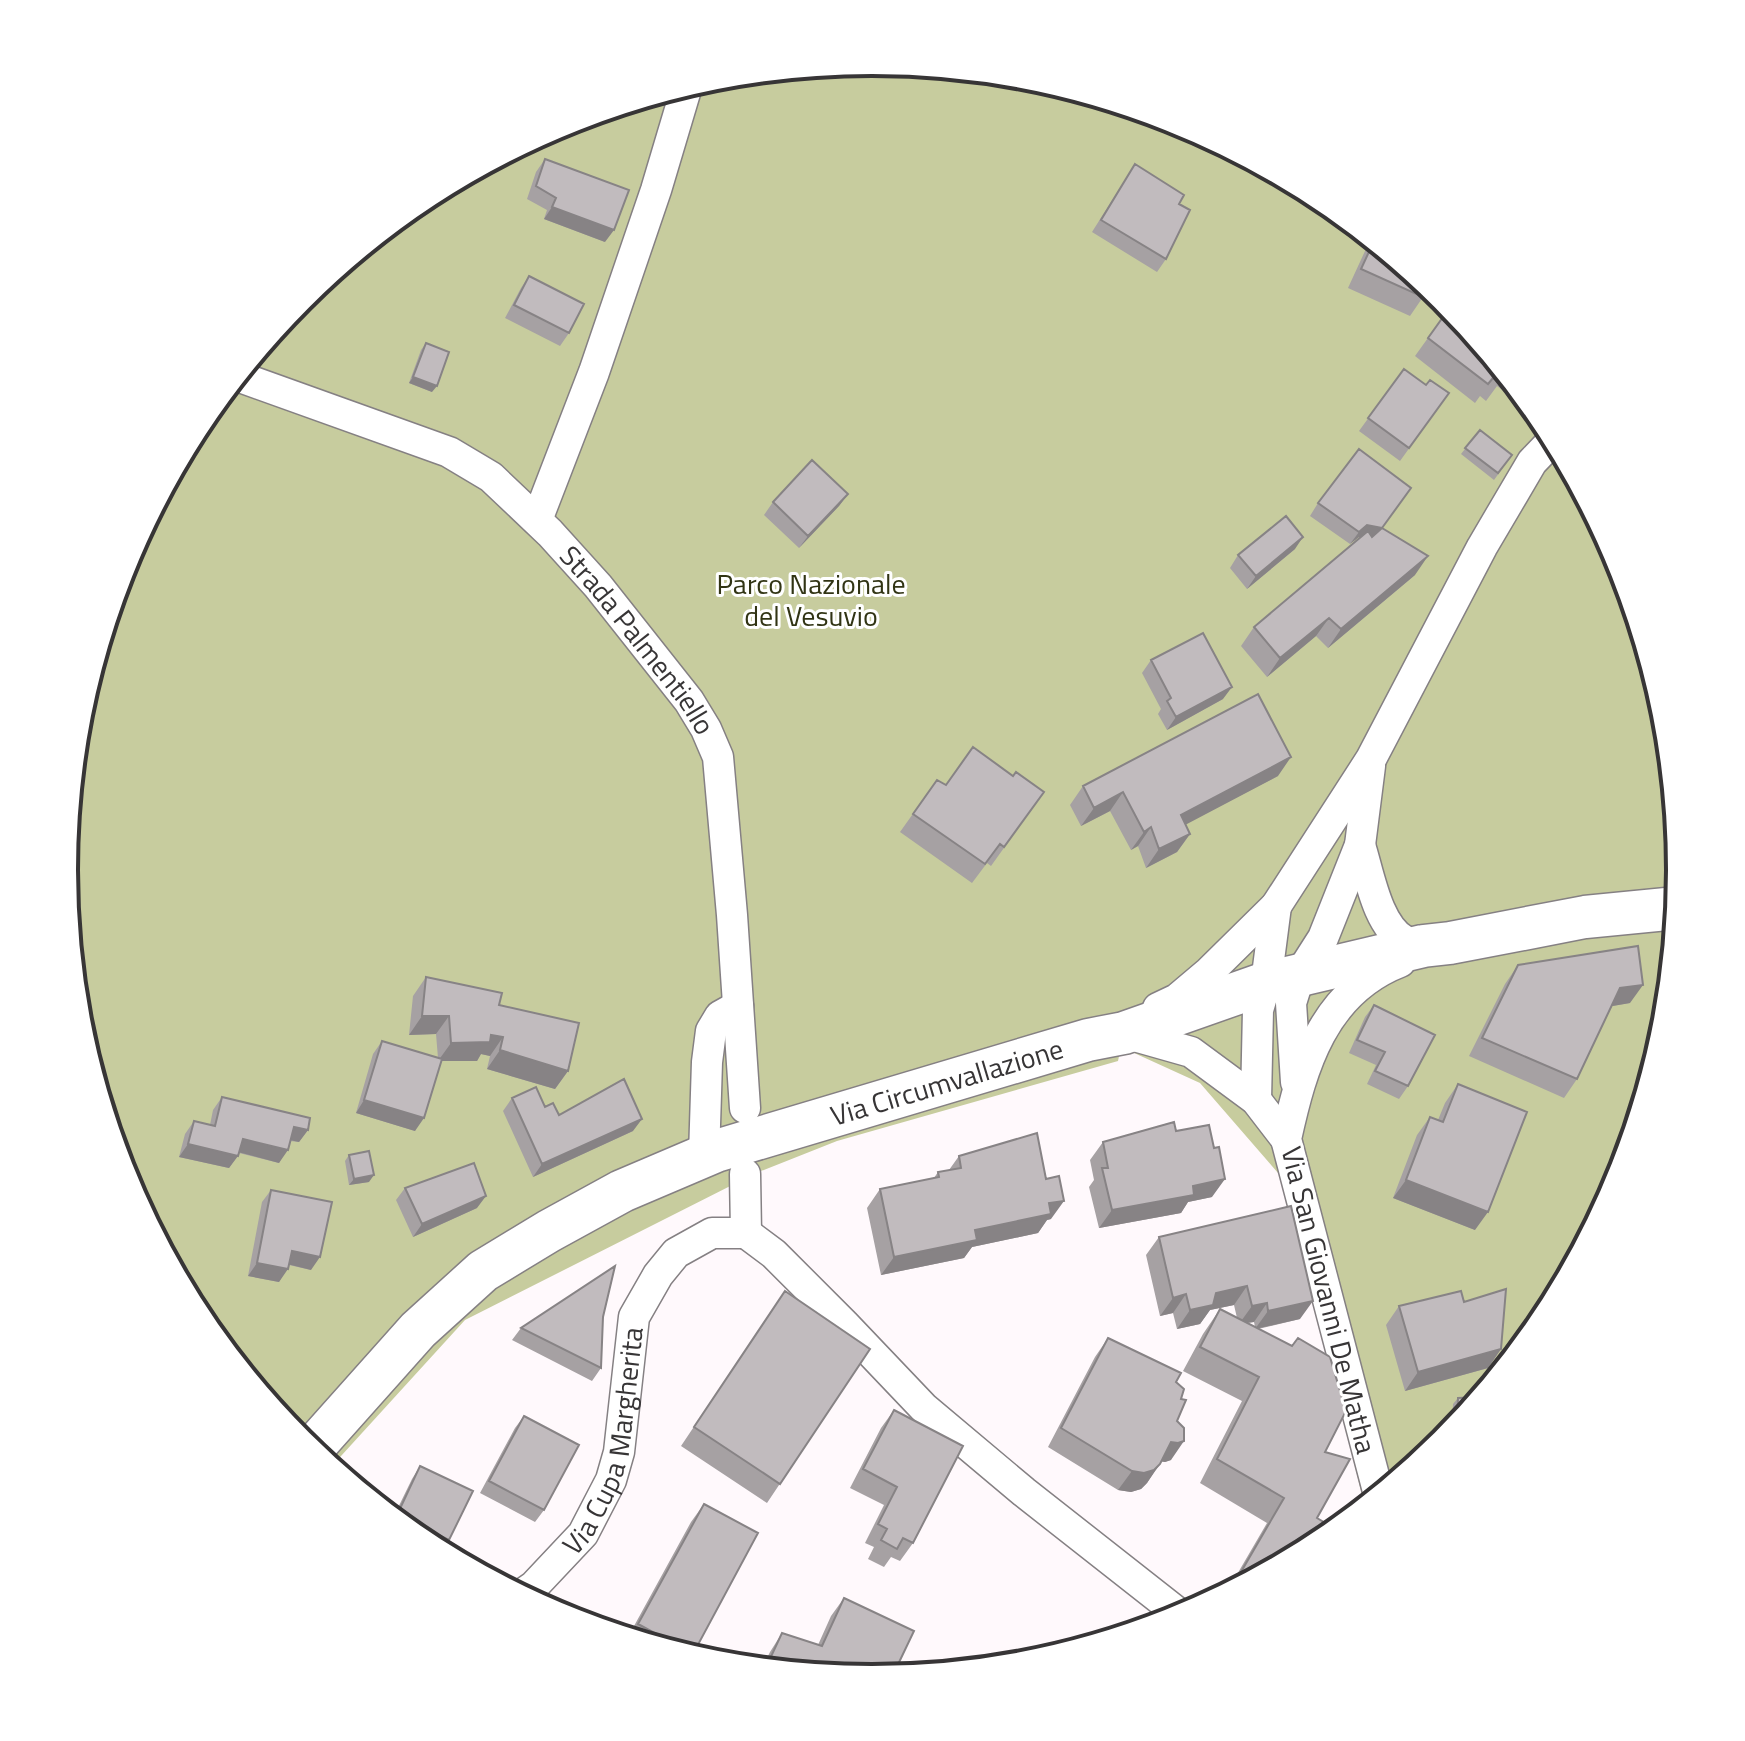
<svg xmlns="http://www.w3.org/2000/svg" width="1745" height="1741" font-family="'Titillium Web',sans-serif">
	<rect width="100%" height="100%" fill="#fff9fc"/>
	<path fill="#c7cc9e" d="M873,62L1031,78L1182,124L1322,199L1445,299L1545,422L1620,562L1666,713L1681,871L1665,1029L1619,1180L1544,1320L1444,1443L1365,1507L1285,1181L1200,1083L1121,1047L1118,1061L837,1141L756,1173L465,1320L331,1467L300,1442L200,1319L125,1179L79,1028L64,870L80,712L126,561L201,421L301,298L424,198L564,123L715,77Z"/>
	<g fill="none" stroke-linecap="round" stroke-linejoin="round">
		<g stroke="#858083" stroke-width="33">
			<g id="minor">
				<path id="s1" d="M237,376L449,452L491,477L550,533L598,586L689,701L706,729L718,757L732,915L745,1108"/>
				<path d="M537,520L594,372L656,190L687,86"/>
				<path d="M1360,845C1369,873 1377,926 1405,941C1410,943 1417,944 1423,946"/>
				<path d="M1158,1008L1177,999L1209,972L1276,906L1371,759L1482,547L1532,462L1554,439"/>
				<path d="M1124,1033L1191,1052L1256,1100L1286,1139"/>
				<path d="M1296,1082L1291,1003L1300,974L1323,938L1360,845L1370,766"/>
				<path d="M1256,1100L1258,1010L1266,983L1276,906"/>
				<path d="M704,1156L707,1062L711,1031L720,1016L738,1006"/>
				<path d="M745,1174L746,1233"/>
				<path d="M746,1233L774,1254L844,1324L924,1408L1024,1492L1183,1617"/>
				<path d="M1379,1495L1286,1139C1302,1066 1323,992 1400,962"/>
				<path id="s2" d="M521,1595L534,1586L583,1534L611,1480L619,1452L634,1317L658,1275L676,1253L712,1233H746"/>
			</g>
		</g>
		<g stroke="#858083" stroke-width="45">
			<g id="secondary">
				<path id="s3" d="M311,1450L418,1330L483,1271L549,1231L622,1191L716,1151L1088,1040L1124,1033L1266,983L1423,946L1450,943L1585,917L1677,908"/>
			</g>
		</g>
		<use href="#minor" stroke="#fff" stroke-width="30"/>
		<use href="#secondary" stroke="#fff" stroke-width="42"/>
	</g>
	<path fill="#a6a1a3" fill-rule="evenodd" d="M545,159L605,242L544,219L547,210L527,199L536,172Z
		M1135,164L1179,204L1166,259L1157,272L1092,232Z
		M1371,238L1428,286L1423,297L1410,316L1348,288Z
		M529,276L569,333L560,346L505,318L521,288Z
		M1451,306L1516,386L1509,395L1497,386L1486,401L1480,396L1475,403L1415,356Z
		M426,343L432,392L409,383L421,350Z
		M1404,369L1426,385L1449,393L1400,461L1359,431Z
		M1480,430L1512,455L1494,480L1461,454Z
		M848,494L839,506L799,548L764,515L773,502Z
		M1318,503L1382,528L1415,575L1328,648L1316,636L1267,677L1241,646L1254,627L1361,538L1359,537L1350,544L1310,516Z
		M1295,549L1247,589L1230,568L1238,555Z
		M1151,660L1223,699L1167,730L1158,714L1161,709L1142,673Z
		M1013,776L1044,792L991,866L987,863L972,883L900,832L937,780L946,785Z
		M1278,776L1185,824L1190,834L1177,852L1146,868L1138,846L1131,850L1110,811L1081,826L1070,805L1083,786Z
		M1518,965L1630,1003L1612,1006L1577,1079L1564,1098L1469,1056L1505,984Z
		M426,977L499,1005L568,1071L555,1089L487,1069L490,1056L481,1054L477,1061H441L415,1131L356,1113L373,1054L382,1041L438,1058L436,1034L409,1035L413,996Z
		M1374,1005L1408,1086L1399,1099L1367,1084L1376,1065L1349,1053L1365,1017Z
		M1458,1084L1475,1230L1393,1198L1417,1135L1430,1117L1438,1120L1445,1103Z
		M222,1097L308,1130L299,1142L290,1141L279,1163L239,1153L229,1168L179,1157L185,1134L194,1121L210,1125L213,1110Z
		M512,1098L545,1107L559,1115L633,1131L533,1177L503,1111Z
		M1176,1131L1212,1197L1188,1202L1181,1213L1099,1228L1089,1187L1094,1180L1090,1160L1103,1142Z
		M349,1155L369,1182L349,1185L345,1161Z
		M959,1156L1051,1219L1047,1220L1038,1233L972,1247L964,1258L881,1275L867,1208L880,1189L934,1178L938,1172L949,1170Z
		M405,1188L477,1208L413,1237L396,1200Z
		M271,1190L311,1270L289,1265L279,1282L248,1276L262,1202Z
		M1291,1206L1300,1319L1258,1329L1325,1452L1317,1518L1321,1543L1225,1595L1267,1523L1200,1483L1242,1401L1183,1371L1203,1334L1220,1309L1237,1318L1234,1305L1210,1310L1200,1324L1177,1329L1173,1313L1160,1316L1146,1255L1159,1237ZM1254,1322L1255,1327L1246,1323Z
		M1464,1302L1501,1349L1488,1368L1405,1391L1386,1325L1399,1306Z
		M772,1310L870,1349L767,1503L681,1446Z
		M603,1317L601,1368L592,1381L512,1340L521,1328Z
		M1108,1338L1176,1382L1177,1421L1171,1460L1165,1462L1161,1461L1147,1483L1141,1489L1131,1492L1118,1490L1048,1447L1095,1357Z
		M1481,1397L1452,1432L1453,1404L1458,1398Z
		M894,1410L913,1543L900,1561L891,1557L884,1567L868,1559L874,1547L865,1543L884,1505L850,1488L881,1428Z
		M524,1416L544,1510L535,1522L480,1493L515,1428Z
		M420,1466L449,1540L440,1552L423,1542L393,1518L412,1479Z
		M704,1504L693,1654L691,1656L628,1637L691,1522Z
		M844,1598L892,1677L872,1679L762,1668L770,1652L782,1633L818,1645L831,1616Z"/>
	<path fill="#878385" d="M552,207L614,230L605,242L544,219Z
		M413,377L437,386L432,392L409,383Z
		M848,494L839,506L799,548L808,536Z
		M1367,525L1382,528L1373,541L1359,537L1350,544L1359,532Z
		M1303,537L1295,549L1247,589L1256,576Z
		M1428,556L1415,575L1328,648L1341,629Z
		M1329,618L1316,636L1267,677L1280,658Z
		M1232,687L1223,699L1167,730L1176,717Z
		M1291,757L1278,776L1168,834L1181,815Z
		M1123,792L1110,811L1081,826L1094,808Z
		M1151,827L1138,846L1131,850L1144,832Z
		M1190,834L1177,852L1146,868L1159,849Z
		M1643,985L1630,1003L1607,1007L1620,988Z
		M422,1016H449L436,1034L409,1035Z
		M491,1035L503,1037L490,1056L481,1054L477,1061H438L451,1043Z
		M500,1050L568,1071L555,1089L487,1069Z
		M364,1100L424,1118L415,1131L356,1113Z
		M642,1119L633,1131L533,1177L542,1164Z
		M294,1127L308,1130L299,1142L285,1139Z
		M243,1139L288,1150L279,1163L234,1151Z
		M188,1144L238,1156L229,1168L179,1157Z
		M374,1175L369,1182L349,1185L354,1179Z
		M1225,1179L1212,1197L1188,1202L1181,1213L1099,1228L1112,1210L1193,1186Z
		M1406,1180L1488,1212L1475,1230L1393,1198Z
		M486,1196L477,1208L413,1237L422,1224Z
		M1064,1201L1051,1219L1047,1220L1038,1233L972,1247L964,1258L881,1275L894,1257L1049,1203Z
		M292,1251L320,1257L311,1270L283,1263Z
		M257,1263L288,1269L279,1282L248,1276Z
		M1247,1286L1234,1305L1210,1310L1200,1324L1177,1329L1190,1310L1216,1293Z
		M1186,1294L1173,1313L1160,1316L1173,1298Z
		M1313,1301L1300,1319L1255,1329L1268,1311Z
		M1267,1303L1254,1322L1239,1324L1252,1306Z
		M1501,1349L1488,1368L1405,1391L1418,1372Z
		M1184,1441L1171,1460L1165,1462L1158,1461L1171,1442Z
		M1160,1464L1147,1483L1141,1489L1131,1492L1118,1490L1132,1471Z"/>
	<path fill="#c1bbbe" stroke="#878385" stroke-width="2" d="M545,159L629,190L614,230L552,207L556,198L536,186Z
		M1135,164L1184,195L1179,204L1190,210L1166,259L1101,220Z
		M1374,241L1428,286L1423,297L1361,269Z
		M529,276L584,304L569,333L514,305Z
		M1451,306L1506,374L1499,383L1493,378L1488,384L1428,338Z
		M426,343L449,352L437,386L413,377Z
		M1404,369L1426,385L1430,380L1449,393L1409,448L1368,418Z
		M1480,430L1512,455L1498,473L1465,448Z
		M1359,449L1411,488L1382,528L1367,525L1359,532L1318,503Z
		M812,460L848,494L808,536L773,502Z
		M1286,516L1303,537L1256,576L1238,555Z
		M1382,528L1428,556L1341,629L1329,618L1280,658L1254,627L1368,531L1372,537Z
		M1203,633L1232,687L1176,717L1167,701L1171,698L1151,660Z
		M1258,694L1291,757L1181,815L1190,834L1159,849L1151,827L1144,832L1123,792L1094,808L1083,786Z
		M973,747L1013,776L1016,772L1044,792L1004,847L1000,844L985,864L913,814L937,780L946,785Z
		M1638,946L1643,985L1620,988L1577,1079L1482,1038L1518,965Z
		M426,977L502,993L499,1005L579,1023L568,1071L500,1050L503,1037L491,1035L490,1042L451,1043L449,1016H422Z
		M1374,1005L1435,1035L1408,1086L1375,1071L1385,1052L1357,1040Z
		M382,1041L442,1059L424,1118L364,1100Z
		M624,1079L642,1119L542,1164L512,1098L536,1087L545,1107L553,1103L559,1115Z
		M1458,1084L1527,1112L1488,1212L1406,1180L1430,1117L1443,1122Z
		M222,1097L310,1118L308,1130L294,1127L288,1150L243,1139L238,1156L188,1144L194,1121L215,1126Z
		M1174,1122L1176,1131L1209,1125L1214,1148L1219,1147L1225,1179L1193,1186L1194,1195L1112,1210L1102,1168H1108L1103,1142Z
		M1037,1133L1046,1179L1059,1176L1064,1201L1049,1203L1051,1214L975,1230L977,1240L894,1257L880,1189L939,1177L938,1172L961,1168L959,1156Z
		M369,1151L374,1175L354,1179L349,1155Z
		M474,1163L486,1196L422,1224L405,1188Z
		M271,1190L332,1202L320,1257L292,1251L288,1269L257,1263Z
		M1291,1206L1313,1301L1268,1311L1267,1303L1252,1306L1247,1286L1216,1293L1213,1305L1190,1310L1186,1294L1173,1298L1159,1237Z
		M615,1266L603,1317L601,1368L521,1328Z
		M1506,1289L1501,1349L1418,1372L1399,1306L1461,1291L1464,1302Z
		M785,1291L870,1349L780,1484L694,1427Z
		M1220,1309L1292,1346L1298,1338L1330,1357L1346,1411L1325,1452L1350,1459L1317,1518L1337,1530L1321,1543L1239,1587L1234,1584L1284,1498L1217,1459L1259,1377L1200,1347Z
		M1108,1338L1181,1373L1176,1382L1184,1389L1181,1399L1186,1400L1177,1421L1184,1428V1441L1178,1443L1171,1442L1160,1464L1154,1470L1144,1473L1132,1471L1061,1428Z
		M1481,1397L1458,1426H1457L1458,1398Z
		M894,1410L963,1446L913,1543L903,1538L897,1549L881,1540L887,1529L878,1524L897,1487L863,1469Z
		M524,1416L579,1445L544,1510L489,1481Z
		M420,1466L473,1491L449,1540L397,1515Z
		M704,1504L758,1533L693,1654L638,1624Z
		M844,1598L914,1631L892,1677L876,1679L873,1677L872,1679L814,1673L807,1669L806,1672L783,1670L768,1663L782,1633L822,1646Z"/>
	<g text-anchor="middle" stroke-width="6" stroke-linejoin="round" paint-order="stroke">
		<g font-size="28" fill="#313414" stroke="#fff">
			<text x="811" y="594">Parco Nazionale<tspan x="811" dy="32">del Vesuvio</tspan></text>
		</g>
		<g font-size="28" fill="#373536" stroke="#fff">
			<text dy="10" stroke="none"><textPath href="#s1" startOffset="494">Strada Palmentiello</textPath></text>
			<text dy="10" stroke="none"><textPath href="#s3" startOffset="752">Via Circumvallazione</textPath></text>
			<text transform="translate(1329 1300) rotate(76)" y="10">Via San Giovanni De Matha</text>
			<text dy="10" stroke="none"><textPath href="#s2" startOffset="184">Via Cupa Margherita</textPath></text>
		</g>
	</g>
	<path d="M0 0H1745V1741H0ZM78 870a794 794 0 1 1 1588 0a794 794 0 1 1-1588 0Z" fill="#fff" fill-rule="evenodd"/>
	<path fill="none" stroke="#373536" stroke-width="4" d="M78 870a794 794 0 1 1 1588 0a794 794 0 1 1-1588 0Z"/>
</svg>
